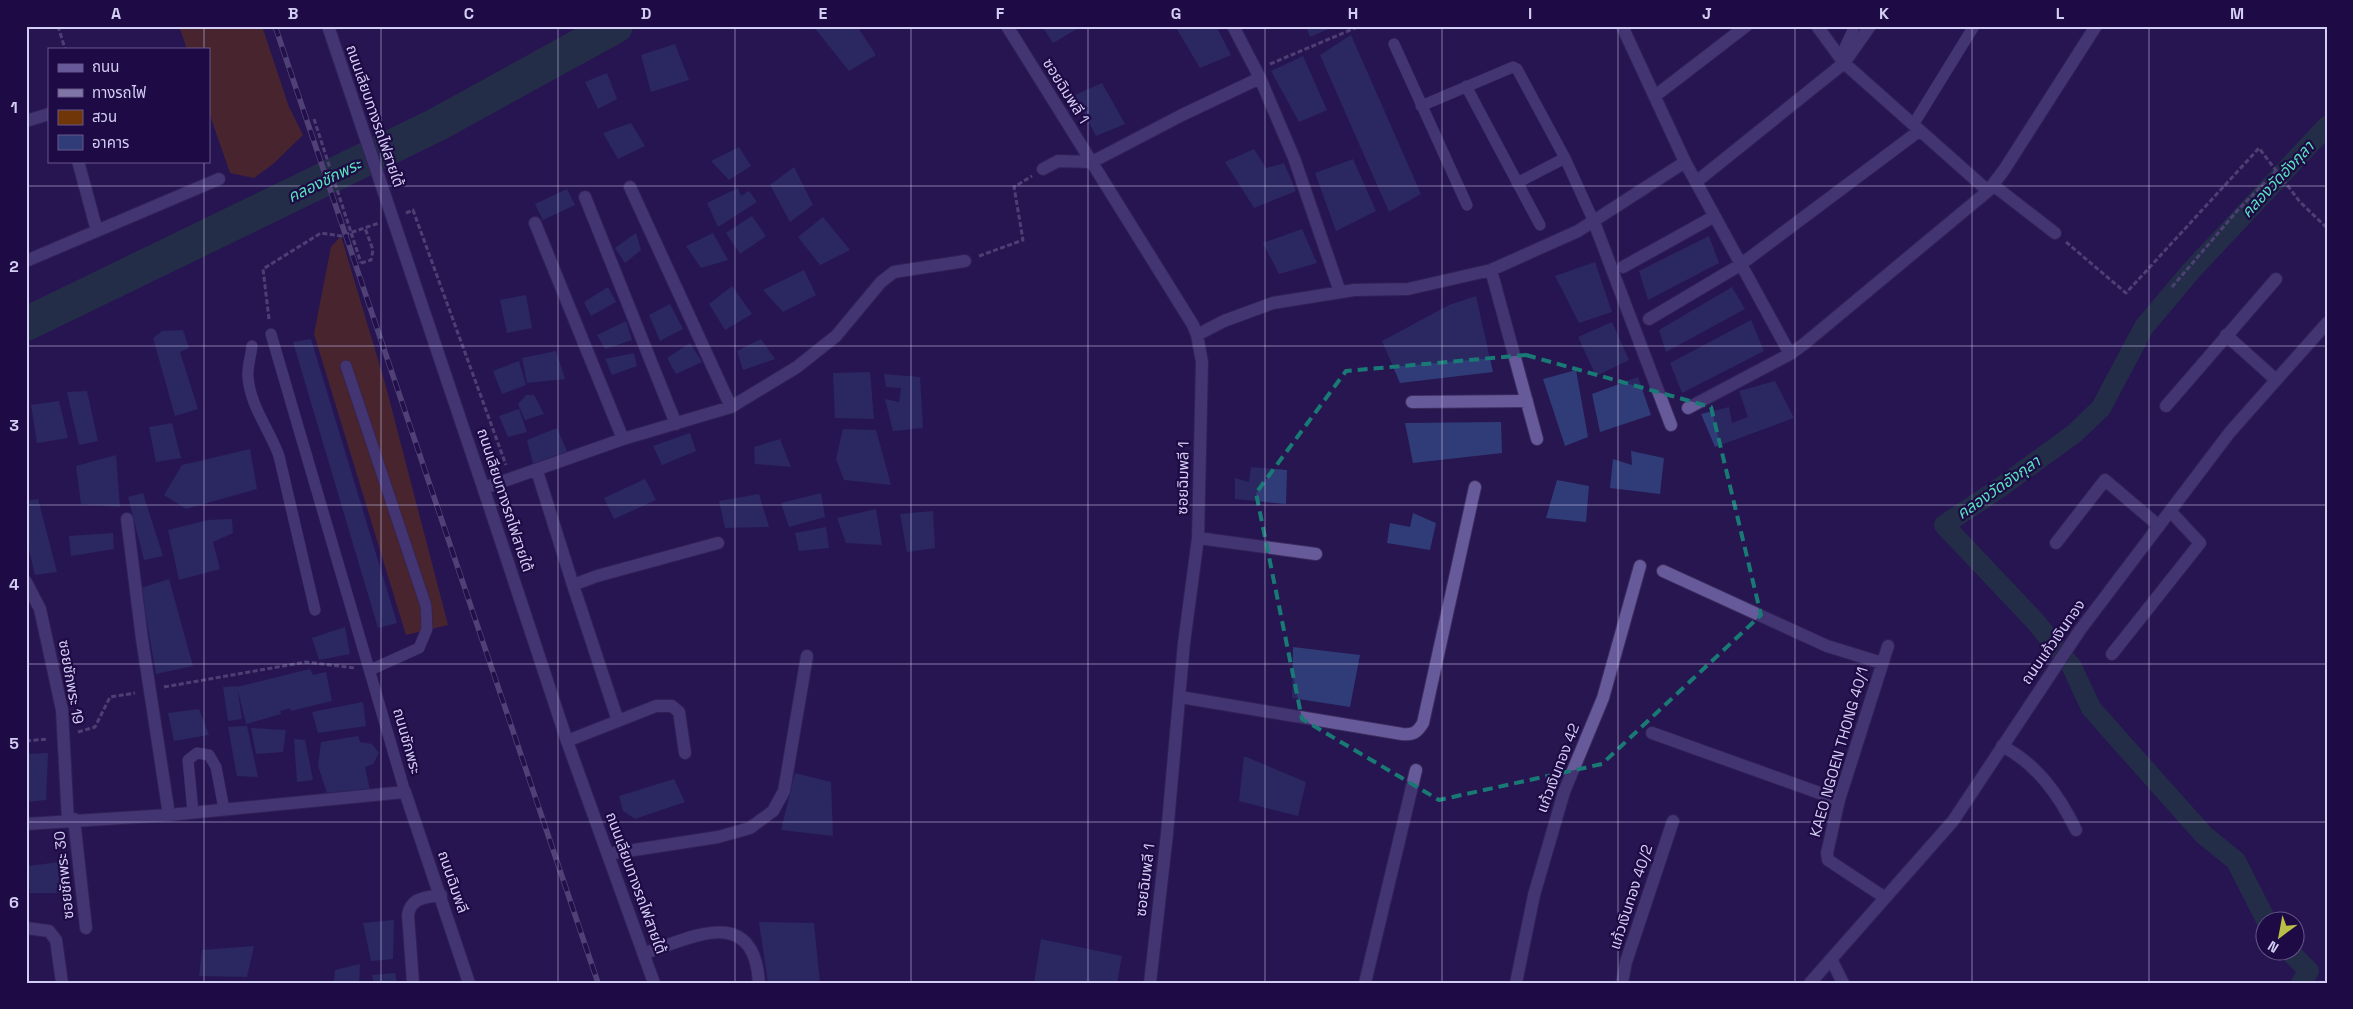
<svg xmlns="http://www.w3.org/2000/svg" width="2353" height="1009" font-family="'Space Grotesk','Noto Sans Thai',sans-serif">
	<rect width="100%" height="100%" fill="#271650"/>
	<path fill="#713608" d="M179,26H262L289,107L303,135L273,164L254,178L230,173L209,112V49H187Z
		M341,236L385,383L448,625L406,635L314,334L331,247Z"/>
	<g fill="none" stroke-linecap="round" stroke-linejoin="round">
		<path stroke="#1f4b3e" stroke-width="20" d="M2267,922L2236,861L2204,835L2121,742L2091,708L2072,667L2035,621L1944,525L2001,487L2075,433L2101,408L2144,327L2191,271L2327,126
			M2290,952L2309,971L2301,983"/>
		<path stroke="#1f4b3e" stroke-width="34" d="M26,324L436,125L616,26"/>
	</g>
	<path fill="#303c77" d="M813,26H857L876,55L849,71Z
		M1042,26H1082L1053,43Z
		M1175,26H1216L1231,55L1200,68Z
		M1306,26H1335L1310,37Z
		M1351,35L1421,194L1389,212L1320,55Z
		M675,44L689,80L651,92L641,55Z
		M1303,56L1327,110L1299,122L1271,71Z
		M607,73L617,99L598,109L585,82Z
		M1102,83L1125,124L1096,136L1075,95Z
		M631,123L645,146L618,159L603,133Z
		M739,147L751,166L729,180L711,161Z
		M1254,149L1266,168L1284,163L1296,191L1254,208L1225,162Z
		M1353,159L1376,211L1336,231L1315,173Z
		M794,167L813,205L790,222L770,185Z
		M738,188L741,196L749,191L757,202L718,227L707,203Z
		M567,189L575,205L543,220L535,204Z
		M752,216L766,236L740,254L726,233Z
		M823,217L850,250L820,265L798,237Z
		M1302,229L1317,263L1279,274L1263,243Z
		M636,233L641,250L625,263L615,248Z
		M713,233L728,260L701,268L686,246Z
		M1709,236L1719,263L1648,300L1639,271Z
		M1595,262L1612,312L1579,323L1555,276Z
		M804,270L816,295L783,312L763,290Z
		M732,286L752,314L725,330L709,304Z
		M608,287L616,302L591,316L584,302Z
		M1732,287L1745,309L1666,352L1659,330Z
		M526,295L532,328L507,333L500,300Z
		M1476,296L1493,372L1400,383L1382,341L1449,305Z
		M670,304L683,329L660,341L649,315Z
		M1751,320L1764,351L1682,393L1670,363Z
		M626,321L632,340L605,349L597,335Z
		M1612,322L1629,360L1596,376L1578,337Z
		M183,330L189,348L180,352L198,409L175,416L153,338L162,331Z
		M311,339L397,623L378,628L293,342Z
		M761,339L775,359L743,370L737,351Z
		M690,343L702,362L676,374L667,358Z
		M556,351L565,379L527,383L522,358Z
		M634,353L637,366L612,375L605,359Z
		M519,361L526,385L502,394L493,371Z
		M1576,370L1588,437L1565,446L1543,379Z
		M870,372L874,419L835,418L833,373Z
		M884,374L920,377L923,428L893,431L885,399L899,402L901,388L886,387Z
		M1638,377L1651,415L1600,432L1592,394Z
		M1775,381L1794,418L1715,447L1701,414L1729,407L1732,423L1748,417L1739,391Z
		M87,391L98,441L79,445L67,392Z
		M526,395H534L544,414L525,420L518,404Z
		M59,401L68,438L37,443L31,405Z
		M519,409L527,432L508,437L499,416Z
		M1501,422L1502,453L1413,463L1405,423Z
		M172,423L181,458L156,462L149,427Z
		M557,428L569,456L534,467L527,440Z
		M843,429L876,430L891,485L844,480L836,459Z
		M690,433L696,451L662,465L653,446Z
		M780,439L791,467L755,464L754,447Z
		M250,449L257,489L186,509L164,495L182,465Z
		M1631,451L1664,458L1660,494L1610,488L1613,459L1632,465Z
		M116,455L120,507L81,504L76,466Z
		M1251,467L1287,470L1286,504L1235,499V478L1249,482Z
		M645,479L656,500L614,519L604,498Z
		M1557,480L1589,486L1586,522L1546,518Z
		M143,493L163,556L144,560L128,497Z
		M821,493L825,517L789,527L781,503Z
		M759,494L769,527L725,528L719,501Z
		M38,499L57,572L35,575L26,537V501Z
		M876,509L882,545L846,543L837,518Z
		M933,511L935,548L907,552L900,514Z
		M1413,513L1436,523L1430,550L1387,543L1390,523L1410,527Z
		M232,519L233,533L213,542L220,569L179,580L168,530L208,520Z
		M826,527L829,548L799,551L795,533Z
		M113,533L114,549L71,556L69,536Z
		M169,579L193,666L156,674L141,588Z
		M345,627L350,654L319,660L312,638Z
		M1293,647L1360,655L1350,707L1292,698Z
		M310,669L313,675L326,672L332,701L291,711L290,708L280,711L281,714L246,724L237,687Z
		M237,686L242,719L228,721L223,687Z
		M363,702L366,726L318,733L312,712Z
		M199,709L209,735L174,741L168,713Z
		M247,726L258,777L237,776L228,727Z
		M251,728L286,730L283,752L256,754Z
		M358,736L360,742L372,744L379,753L373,764L365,767L370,790L327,793L318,766L321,742Z
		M294,739L305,740L313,780L297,782Z
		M48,753L46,800L26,802V754Z
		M1244,756L1306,782L1298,816L1239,801Z
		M795,773L831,782L833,836L781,830Z
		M674,779L685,802L635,819L623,811L619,796Z
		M68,861L66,893H30L28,866Z
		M394,920L393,959L371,961L363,923Z
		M759,922L814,923L820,983H768Z
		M1041,939L1122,956L1117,983H1034Z
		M254,946L247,977L199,976L202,950Z
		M360,964L359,983H334L335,970Z
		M395,973L397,983H374L372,975Z"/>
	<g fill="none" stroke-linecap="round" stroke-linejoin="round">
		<g stroke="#3c2d5e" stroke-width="12">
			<path id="service" d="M1394,44L1467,205
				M1840,58L1853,30V26
				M1466,86L1540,225
				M1421,106L1513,67L1517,69L1565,158L1594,222
				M1913,125L1974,26
				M1517,183L1565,158
				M271,334L405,792
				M252,346C251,356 247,367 248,377C250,406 270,430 279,456L315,610
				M346,366L426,606L427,629L419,648L370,670
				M193,812L188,760L197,753L209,755L216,767L224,809"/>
		</g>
		<g stroke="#3c2d5e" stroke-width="14">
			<path id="minor" d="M1007,26L1193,325L1197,335L1202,362L1198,538L1184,643L1167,834L1150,983
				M1233,26L1260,78L1294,158L1340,292
				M1622,26L1685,162L1790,354
				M1817,26L1844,63L1988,191
				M1655,96L1746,26
				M26,121L49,114
				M78,161L97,231
				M1043,169L1058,161L1092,162L1182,115L1260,78
				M1696,182L1844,63L1870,26
				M1993,185L2055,233
				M630,187L731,407
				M585,197L676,424
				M1594,222L1671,425
				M535,223L623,439
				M26,261L219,179
				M1623,267L1713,217
				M1491,270L1537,439
				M1649,319L1740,265L1919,131
				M1197,335L1224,321L1273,303L1354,290L1408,289L1491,270L1578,231L1685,162
				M2226,335L2275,379
				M1412,402L1527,401
				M2166,406L2276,279
				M1688,408L1790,354L1804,344L1988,191L2004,170L2096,26
				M537,471L573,585
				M484,488L623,439L731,407L797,367L836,336L881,282L894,272L965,261
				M127,519L142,639L169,815
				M1198,538L1316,554
				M2056,543L2105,480L2159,526
				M1663,571L1827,646L1882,663
				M26,582L40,609L62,710L68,821
				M2112,654L2200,543L2170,511
				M1180,697L1402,734C1413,735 1417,733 1423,723L1475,487
				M618,721L573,585L597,576L718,543
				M1652,733L1839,800
				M567,741L656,706H672L679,712L685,753
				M2002,746C2037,764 2059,795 2076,830
				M74,819L86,928
				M608,854L718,837L750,828L773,811L784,791L807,656
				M1884,897L1828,860L1827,853L1839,800L1888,646
				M26,928L49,931L56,940L62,983
				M645,953C693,937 754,904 759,983
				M1831,959L1843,983
				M413,983L408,915C411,897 425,898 441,895
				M1365,983L1416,770
				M1516,983L1534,895L1564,792L1603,698L1640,566
				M1622,983L1626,962L1673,821"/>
		</g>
		<g stroke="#3c2d5e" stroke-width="14">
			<path id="tertiary" d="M26,824L169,815L405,792L469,983
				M1810,983L1953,821L2080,630L2230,432L2327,323"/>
		</g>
		<g stroke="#3c2d5e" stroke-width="14">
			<path id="secondary" d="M481,481L567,741L654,983"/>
		</g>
		<path stroke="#7d72a1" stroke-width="3" stroke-dasharray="5 2.5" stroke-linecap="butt" d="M58,26L65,49
			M1270,64L1360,26
			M406,213L413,210L506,465
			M2066,242L2126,293L2259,148L2300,202L2327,228
			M979,256L1023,240L1014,187L1032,176
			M361,263L371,260L373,250L365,228
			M2172,287L2237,211L2277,170
			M269,319L263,269L321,233L341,236L379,223
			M164,687L306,662L355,668
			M78,732L95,727L110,697L135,693
			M26,741L48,739"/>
		<use href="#service" stroke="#675a9b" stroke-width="11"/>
		<use href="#minor" stroke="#675a9b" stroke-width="12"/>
		<use href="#tertiary" stroke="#675a9b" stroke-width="12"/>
		<use href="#secondary" stroke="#675a9b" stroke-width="12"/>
		<g stroke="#8076a5" stroke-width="5.5">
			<path id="rail" d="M275,26L598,983"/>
		</g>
		<use href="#rail" stroke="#1e0a44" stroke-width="4" stroke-dasharray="11" stroke-linecap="butt"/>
		<g stroke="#3c2d5e" stroke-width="14" stroke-linecap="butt">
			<path id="secondary-bridge" d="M328,26L481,481"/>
		</g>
		<path stroke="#7d72a1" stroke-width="3" stroke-dasharray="5 2.5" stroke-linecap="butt" d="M314,119L361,263"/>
		<use href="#secondary-bridge" stroke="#675a9b" stroke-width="12"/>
	</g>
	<path d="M0 0H2353V1009H0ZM1526,355L1711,407L1761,615L1602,764L1439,800L1302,719L1256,493L1346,371Z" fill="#271650" fill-opacity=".55" fill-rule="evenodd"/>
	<path fill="none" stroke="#197a75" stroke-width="4" stroke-dasharray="10 6" stroke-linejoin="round" d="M1526,355L1711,407L1761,615L1602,764L1439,800L1302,719L1256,493L1346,371Z"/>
	<path fill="none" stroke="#d3cef3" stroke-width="1" stroke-opacity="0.55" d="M204,26V49M381,26V983M558,26V983M735,26V983M911,26V983M1088,26V983M1265,26V983M1442,26V983M1618,26V983M1795,26V983M1972,26V983M2149,26V983M204,161V983M26,186H2327M26,346H2327M26,505H2327M26,664H2327M26,822H2327"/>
	<g text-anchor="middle" stroke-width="4.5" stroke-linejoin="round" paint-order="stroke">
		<g font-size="15" fill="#d3cef3" stroke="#1e0a44">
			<text transform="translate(1066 91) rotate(58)" y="5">ซอยฉิมพลี 1</text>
			<text transform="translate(375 116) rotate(71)" y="5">ถนนเลียบทางรถไฟสายใต้</text>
			<text transform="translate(1183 478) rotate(-89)" y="5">ซอยฉิมพลี 1</text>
			<text transform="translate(505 500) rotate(72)" y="5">ถนนเลียบทางรถไฟสายใต้</text>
			<text transform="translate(2053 642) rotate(-55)" y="5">ถนนแก้วเงินทอง</text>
			<text transform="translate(71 682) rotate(80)" y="5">ซอยชักพระ 19</text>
			<text transform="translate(407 741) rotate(74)" y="5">ถนนชักพระ</text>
			<text transform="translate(1839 752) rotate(-74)" y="5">KAEO NGOEN THONG 40/1</text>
			<text transform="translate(1558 768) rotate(-69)" y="5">แก้วเงินทอง 42</text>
			<text transform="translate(64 875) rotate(-96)" y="5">ซอยชักพระ 30</text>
			<text transform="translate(1145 880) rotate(-83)" y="5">ซอยฉิมพลี 1</text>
			<text transform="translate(453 882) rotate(71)" y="5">ถนนฉิมพลี</text>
			<text transform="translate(636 883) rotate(70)" y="5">ถนนเลียบทางรถไฟสายใต้</text>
			<text transform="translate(1631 897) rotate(-72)" y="5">แก้วเงินทอง 40/2</text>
		</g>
		<g font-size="16" font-style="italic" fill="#58e2bc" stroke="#1e0a44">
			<text transform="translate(2277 179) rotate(-47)" y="6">คลองวัดอังกุลา</text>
			<text transform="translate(324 180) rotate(-26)" y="6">คลองชักพระ</text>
			<text transform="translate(1998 487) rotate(-35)" y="6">คลองวัดอังกุลา</text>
		</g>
	</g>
	<rect width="2353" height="1009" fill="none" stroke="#1e0a44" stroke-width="55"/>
	<rect x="48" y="48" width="162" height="115" fill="#1e0a44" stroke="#66588a"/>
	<rect x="58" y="64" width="25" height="8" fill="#675a9b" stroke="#66588a"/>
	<text x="92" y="72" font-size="15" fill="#d3cef3">ถนน</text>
	<rect x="58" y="89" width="25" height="8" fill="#8076a5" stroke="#66588a"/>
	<text x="92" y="98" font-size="15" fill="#d3cef3">ทางรถไฟ</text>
	<rect x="58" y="110" width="25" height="15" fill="#713608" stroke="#66588a"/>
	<text x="92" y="122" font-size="15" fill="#d3cef3">สวน</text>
	<rect x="58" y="135" width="25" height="15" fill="#303c77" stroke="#66588a"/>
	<text x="92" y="148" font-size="15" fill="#d3cef3">อาคาร</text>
	<g transform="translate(2280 936) rotate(212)"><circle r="24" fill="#1e0a44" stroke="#66588a"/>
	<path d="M0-4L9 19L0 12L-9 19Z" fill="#bac045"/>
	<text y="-8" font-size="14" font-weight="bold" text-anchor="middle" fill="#d3cef3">N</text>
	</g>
	<rect x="28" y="28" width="2298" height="954" fill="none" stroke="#d3cef3" stroke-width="2"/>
	<g font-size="16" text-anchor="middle" font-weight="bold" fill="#d3cef3">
		<text x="116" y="19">A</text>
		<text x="293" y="19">B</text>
		<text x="469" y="19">C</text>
		<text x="646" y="19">D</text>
		<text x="823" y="19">E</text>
		<text x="1000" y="19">F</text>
		<text x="1176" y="19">G</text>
		<text x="1353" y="19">H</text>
		<text x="1530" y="19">I</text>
		<text x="1707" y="19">J</text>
		<text x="1884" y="19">K</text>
		<text x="2060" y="19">L</text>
		<text x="2237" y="19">M</text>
		<text x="14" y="113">1</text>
		<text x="14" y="272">2</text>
		<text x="14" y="431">3</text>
		<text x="14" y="590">4</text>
		<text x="14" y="749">5</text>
		<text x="14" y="908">6</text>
	</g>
</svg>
